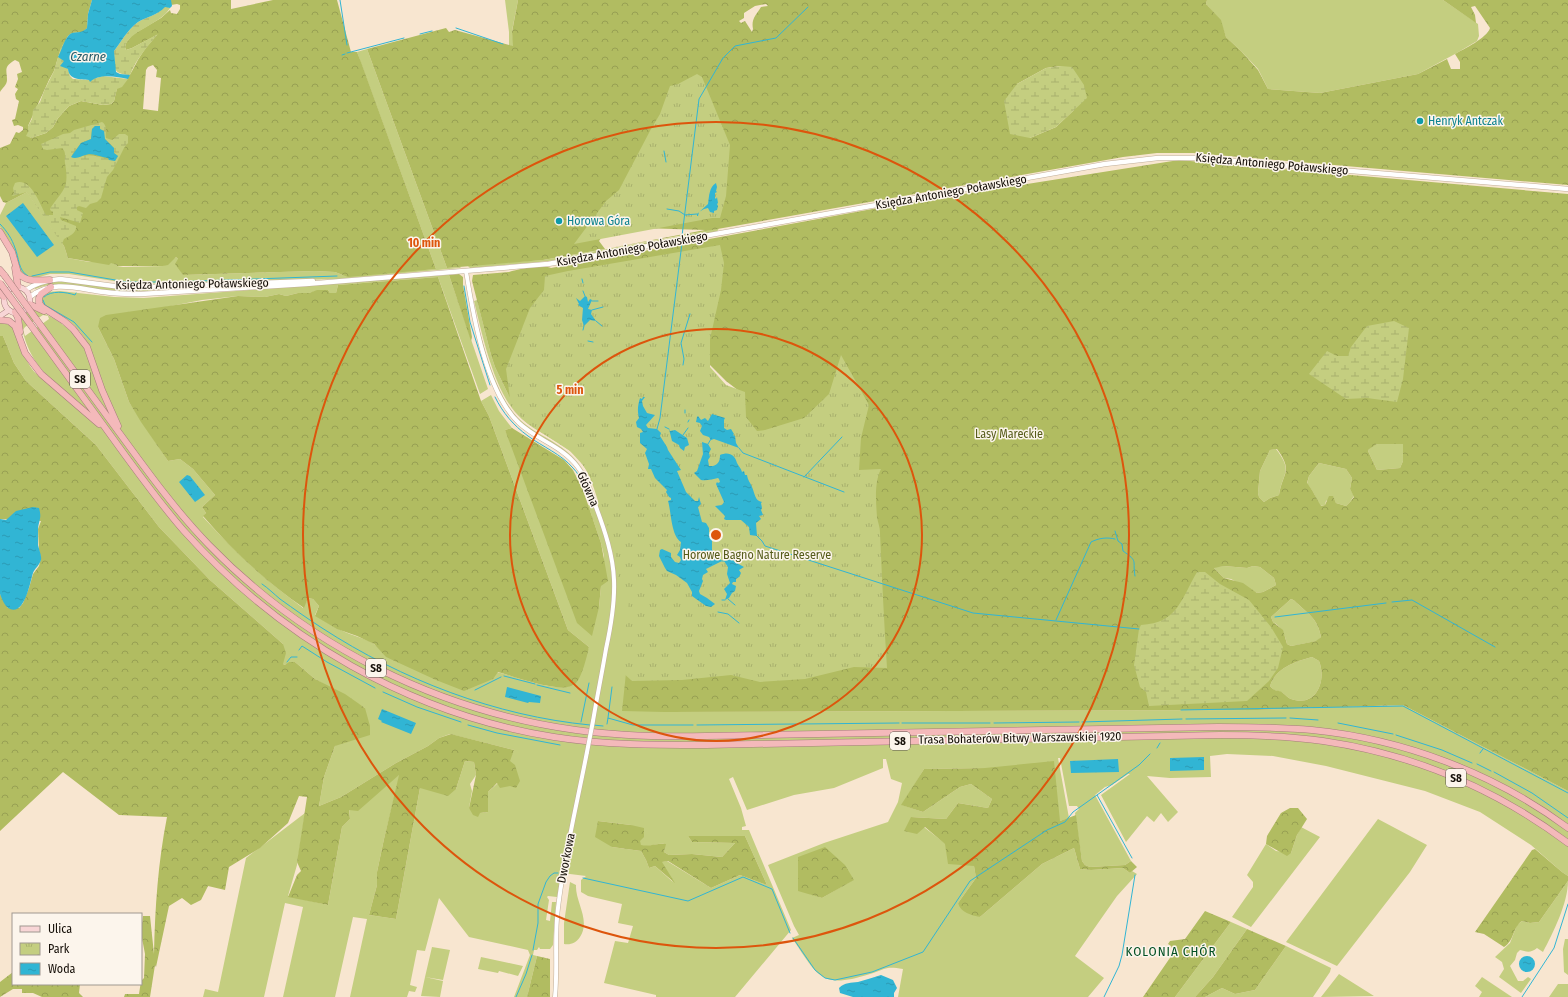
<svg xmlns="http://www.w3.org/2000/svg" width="1568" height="997" font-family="'Fira Sans Condensed',sans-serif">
	<defs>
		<pattern id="forest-crowns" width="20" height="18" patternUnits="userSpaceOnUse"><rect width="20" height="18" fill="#b1bc61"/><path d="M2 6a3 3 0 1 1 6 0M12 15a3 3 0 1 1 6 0" fill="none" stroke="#97a053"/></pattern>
		<pattern id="wetland-marsh" width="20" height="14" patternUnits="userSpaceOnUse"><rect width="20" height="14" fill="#c4ce80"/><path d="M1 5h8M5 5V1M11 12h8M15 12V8" fill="none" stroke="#a8b06d"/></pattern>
		<pattern id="park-tufts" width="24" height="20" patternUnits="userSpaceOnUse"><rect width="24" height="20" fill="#c4ce80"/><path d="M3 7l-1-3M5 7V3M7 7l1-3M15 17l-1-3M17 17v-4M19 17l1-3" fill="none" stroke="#a8b06d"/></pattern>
		<pattern id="water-ripples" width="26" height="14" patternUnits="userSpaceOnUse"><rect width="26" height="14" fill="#31b5d4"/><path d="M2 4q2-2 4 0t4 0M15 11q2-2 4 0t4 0" fill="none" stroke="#2b9ab4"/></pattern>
	</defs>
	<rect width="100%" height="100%" fill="#f8e6d0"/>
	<path fill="#c4ce80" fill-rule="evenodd" d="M505,0H518L512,31L514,47L509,45V32Z
		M1207,0H1443L1478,24L1479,36L1477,41L1455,54L1418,74L1320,93L1268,89L1258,69L1241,51L1226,37L1220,20L1206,4Z
		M367,49L447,268L461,267L460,268L338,279L133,284L69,274H50L32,279L27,278L20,271L10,242L0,227V215L6,203L27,192L64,246L68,258L89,262H111L117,265V266L123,267L163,266L176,257L178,259L179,268L183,275L315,271L335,272L343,275L436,269L357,52Z
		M719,228L717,232L575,258L539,262L470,268L467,265L543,260L682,236Z
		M459,274L449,275L488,389L480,394L438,277L338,285L336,293H330L328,290H320L309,293H298L286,296L279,294L265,297L238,296L202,300L166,307L98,327L114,359L129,402L168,461L180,459L193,469L215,495L202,507L206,513L203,517C234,551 266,581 303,608L308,598L313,599L319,606L315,615C325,621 335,628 345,632C358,638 372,639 381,651C419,658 458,664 496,672C521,677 548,692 574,685L589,647L568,630L489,416L481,401L491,395L499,411L512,428L505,430L599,607L604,556L601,543L588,505L596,502C591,488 587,473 576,461C560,443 534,437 517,419C492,393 480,338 473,304C481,337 494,393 518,418C531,431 547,437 561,447C581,461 590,479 597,502L598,501C593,485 588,469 577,457C559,439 532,432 515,412C493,386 482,334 474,301L477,300L491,355L495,367L508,394L565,442L589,467L632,596L680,712L1257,710L1403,705L1568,791V876L1562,872L1531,845L1480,812L1425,791L1326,766L1273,756L1227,754L1210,756L1211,777L1170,778L1147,776L1178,812L1168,822L1161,813L1154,822L1147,816L1126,842L1101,795L1130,774H1128L1112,785L1105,787L1095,795L1131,861L1125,865L1090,867L1085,865L1082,861L1075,813L1079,809L1077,806H1069L1060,758H1058L1069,818L1060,821L985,768L924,769L902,805L923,812L960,787L971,784L992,799L988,808L958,803L946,819L911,817L974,866L976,878L958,903L980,917L1042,864L1074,848L1080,869L1091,870L1123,868L1130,873L1132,871L1137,874L1117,896L1075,956L1104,978L1088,997H898L903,969C885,966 886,969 870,974C820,990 818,976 792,938L799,935L794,926L768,865L824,843L888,822L898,802L902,783L891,779L886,759H883V768L834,788L794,795L747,810L733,777L729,779L741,808L746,826L742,827V830H749L791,930L735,997H656V995L604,983L615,941L628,943L633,926L618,923L622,904L588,896L581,892V880L586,876L562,873L557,897L548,896L547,897L549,900L546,920L550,921L552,902H556L553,945L550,949H540L539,947L537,950H534L533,955L537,956L527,997H514L530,955L528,950L469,937L439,898L425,951L417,950L410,985L417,987L415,992L409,991L407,997H350L367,919L353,917L335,997H283L303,907L285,903L264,997H203L205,989L218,992L246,858L305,813L297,865L288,896L328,905L342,827L350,819L349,809L400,774L384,839L377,872V885L369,915L396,919L420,788L456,789L465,761L474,762L476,775L470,784L472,791L469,808L480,813L488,812V792L498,783L514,750L450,734L439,738L428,746L396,763L341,797L319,806L324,777L335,746L365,708L315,679L295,662L285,665L283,664V644L210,580L159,527L96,445L26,381L14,363L3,336H0V322L10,325L14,328C18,340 28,371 40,376C43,377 47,377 50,378C31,360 23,341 20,315L26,313L31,308C52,316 70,326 83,346C91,357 96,373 101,386C94,355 88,330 57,313C50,309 41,307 42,297L47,292L60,291L114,297L144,298ZM43,315L48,316L49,319L25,336L23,330L25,327ZM598,821L631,825L641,846C650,847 657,843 665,844L664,852L669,855L692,854L722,857L735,843L692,842L688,836H745L767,885L740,875L711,888L667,861L661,862L673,882L655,866L649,868L646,860L641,851L612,847ZM853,880L822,898L810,894Z
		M61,281L120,289H161C145,292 127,292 111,291C85,289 61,278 35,289L34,287L49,282Z
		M1377,444H1403V461L1400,468L1377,470L1368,451L1369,448Z
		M1276,449C1294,472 1282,473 1279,495L1270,498L1264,502L1259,497L1258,493L1260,471L1270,450Z
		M1319,463L1346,469L1352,478L1350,489L1354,496L1350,502L1346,506L1336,503L1333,497L1326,501L1325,505L1320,506C1316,498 1313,490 1307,484L1309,476Z
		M1224,566L1247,568L1253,566L1260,567L1274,578L1276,585L1263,592L1257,593L1231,579L1224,578L1213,567Z
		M1291,599C1295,600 1295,602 1298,604C1310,615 1318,620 1321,637L1317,641L1291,646L1287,644C1285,635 1282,627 1273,622L1271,617Z
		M1312,657L1319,661C1327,681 1316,708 1291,699C1288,698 1286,695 1283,693C1278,690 1276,693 1270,686C1276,668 1294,662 1312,657Z
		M1378,819L1427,845L1410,872L1337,966L1286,942Z
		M1301,827L1320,837L1251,927L1232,917L1253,887V882L1247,875L1266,844L1276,851L1291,853L1297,835Z
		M1568,881C1568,903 1553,933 1543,952L1537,948C1531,953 1527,952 1520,950L1517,953L1515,960L1510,966L1518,981H1523L1528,977L1531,979L1521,993L1499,977L1504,969L1502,962L1495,957L1510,943L1517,925L1522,921L1530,923L1539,922Z
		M570,882L576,885C575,902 591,920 580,937C576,943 571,945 564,944V923Z
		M1231,922L1247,929L1213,977L1195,997H1175Z
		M1565,939H1568V975L1564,972L1563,949Z
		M1286,946L1331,968L1330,972L1313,997H1205L1222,988L1235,994L1255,990Z
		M432,947L450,950L443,980L425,977Z
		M481,957L523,966L518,976L499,971L498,973L478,969Z
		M1339,974L1374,996L1321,997Z
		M425,977L443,981L440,997L421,996Z
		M1482,977L1512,997H1479L1482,992L1475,986Z
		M1558,984H1568V997H1549Z"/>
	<path fill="url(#forest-crowns)" fill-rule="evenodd" d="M0,0H92L88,14L87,28L83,32L72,33L68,36L60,51L54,71L49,80L28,126V132L31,138L46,133L53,127L58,118L69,106L81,101L103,105L111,104L114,101L117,88C129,82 133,67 141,55C145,48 151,42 157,35L132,48L126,50L125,47L126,43L132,35L161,18L170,10L171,13L177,14L180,9V5L177,4L171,5V0H231V9L273,0H337L351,52H357L361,62L436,269L348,277L335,272L315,271L183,275L175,264L178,259L176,257L168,265L163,266H117V265L111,263L109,265L68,258L64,246L27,192L6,203L3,202L0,196V148L10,144L16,132L19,133L23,130V127L18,125L14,126L12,120L15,119L19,101L16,99L15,94L18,89L15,87L18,79L17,74L22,72L19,62L15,60C3,67 7,70 7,80C7,85 2,88 0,92ZM153,65L157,70L156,77L161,78L158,111L143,109L146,70L148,67Z
		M518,0H1207L1206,4L1221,20L1226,37L1241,51L1258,70L1268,89L1320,93L1418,74L1447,59L1451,69H1460V62L1455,54C1464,49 1487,38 1490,28L1475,6L1471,7L1475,15L1476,23L1443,0H1568V185L1193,153H1157L1123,157L543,260L447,268L367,49L446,28L449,32L455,30L513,46L512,32ZM766,4L768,6L761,7C756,15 751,19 753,29L752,32L745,21L741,23L739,21L744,18V13L755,6ZM1061,66L1074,110L1056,127L1030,138L1017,84L1046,68ZM609,227L705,230L605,249L599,241Z
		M1179,160L1568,194V791L1403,705L1257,710L664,712L622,711L633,606L612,527L582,458L520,413L508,394L495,367L491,355L472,281L473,275L509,272C519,269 541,264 551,268L894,205ZM706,361L726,381L739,391L752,461ZM1377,444H1403V461L1400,468L1377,470L1368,451L1369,449ZM1277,449C1294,472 1282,473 1279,495L1270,498L1264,502L1259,497L1258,493L1260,471L1270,450ZM1319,463L1346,469L1352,478L1350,489L1354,497L1350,502L1346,506L1336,503L1333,496H1329L1325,505L1321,506C1316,498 1313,490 1307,483L1309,476ZM1224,566L1247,568L1253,566L1260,567L1274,578L1276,585L1263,592L1257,593L1243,583L1224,578L1214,568ZM1291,599C1295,600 1295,602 1298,604C1310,615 1318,620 1321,637L1316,641L1291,646L1287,644L1283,630L1273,622L1271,617ZM1312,657L1319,661C1327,681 1316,708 1291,699C1288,698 1286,695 1283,693C1278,689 1276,693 1270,686C1276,668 1294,662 1312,657Z
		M459,274L463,277V285L472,337L471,341L449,275Z
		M438,277L481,401L489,416L568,630L589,647C587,656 582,678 575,684C562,695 513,676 498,672L493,679L464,691L436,680L386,657L374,644L357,636L337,629L315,616L319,606L313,599L308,598L304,608C266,582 233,551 203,516L206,513L202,507L215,495L193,469L180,459L168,461L141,422L129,402L114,359L98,327L100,318L106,315L238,296L265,297L279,294L286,296L298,293H309L317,290H328L330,293H336L338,285Z
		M0,336H3L14,363L26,381L96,445L159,527L210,580L283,644L286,653L283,664L285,665L289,662H295L315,679L345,694L365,708L370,726V735L335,746L324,777L319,806L341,797L396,763L428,746L439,738L451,734L514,750L510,761L515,765L520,781L516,788L510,786L500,788L497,783L488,792V812L480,813L478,817L473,815L469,808L476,775L474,762L465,761L456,789L448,796L420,788L396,919L369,915L377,885V872L384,839L399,775L358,811L349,810L350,819L342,827L328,905L288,897L297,875L301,871L297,862L307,797L299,796L288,823L260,848L229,867L225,890L208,886L201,900L191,905L182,898L169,906L156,967L155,965L150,997H124L125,994H139L141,981L144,978L145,954L141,933L143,916H150L154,954C155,908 158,862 167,817L119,815L63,772L0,831V594L8,608H19L23,603L29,588L33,574L39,566L41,558L39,550L38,529L41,521L0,519Z
		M512,428L564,460L573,470L583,490L601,543L608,581L601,586L599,607L592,636L577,623L505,430Z
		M1054,761L1060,821L1076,815L1082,861L1085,865L1090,867L1125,865L1131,861L1137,867L1130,873L1123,868L1091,870L1080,869L1074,848L1042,864L980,917C971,915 961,913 958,903L976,878L974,866L948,864L945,844L925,827L917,834L904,831L911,817L946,819L958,803L988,808L992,799L971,784L960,787L923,812L901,805L924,769L985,768Z
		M1290,808H1298L1307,819L1297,835L1291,853L1287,856L1266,844L1267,836L1281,813Z
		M598,821L631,825L644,828V837L640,841L641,845C650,847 657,843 666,844L664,852L669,855L692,854L722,857L735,843L692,842L688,836H745L767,885L740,875L711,888L668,861L662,862L675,883L655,866L649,868L646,860L641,851L612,847L595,837Z
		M825,847L845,865L854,880L822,898L798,891V857Z
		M1535,849L1562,872L1568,876V881L1539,922L1530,923L1522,921C1512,928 1515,940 1504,947L1484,934L1475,932L1532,850Z
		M1205,911L1231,922L1175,997H1143L1174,952L1171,946L1168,944L1170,941L1185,939Z
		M1247,929L1286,946L1255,990L1235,994L1222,988L1205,997H1195L1213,977Z
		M537,956L550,959V997H527Z
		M13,972V984H80L79,993L83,997H42L33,993H22V989H13L0,997V982Z"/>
	<path fill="url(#wetland-marsh)" fill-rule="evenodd" d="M165,6L170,8C160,25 128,31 125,47L126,50L132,48L158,34C147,47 136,59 130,75C111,74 115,67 114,51C121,42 128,29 138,22C146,17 159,15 165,6Z
		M88,17H94L64,66L68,69L70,76L73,79L89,80L103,76L128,79L122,87L117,89L114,101L111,104L103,105L81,101L69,106L58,118L53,127L46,133L31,138L26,136L28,132V126L32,119L33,110L40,102L44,91L54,71L61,47L71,33C83,32 89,33 88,17Z
		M1061,66L1072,67L1084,85L1087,98L1056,127L1030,138L1010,134L1004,101L1017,84L1046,68Z
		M102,122C108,126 105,132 106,138L112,140L119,134H125L128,136V143L124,148L113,170L107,177L101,198L97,202L90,204L86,208L79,206L77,207V210L83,213L80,223L60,217L61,220L76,226C77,233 69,236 64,239L62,244L27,192L12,196L14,193L13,188L15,183C31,177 39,203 46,215H53V212L50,210L51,207C65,188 69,187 65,163C64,157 67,153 62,148L47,150L43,149L41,144L63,134L70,133L74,130ZM95,126H99L105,139L114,148V153L118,156L115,161C101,157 88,152 75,158L72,155L81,143L91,139L92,129Z
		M1394,321L1409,328L1403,379L1397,402L1367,398L1346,399L1309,374L1327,351L1337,356H1348L1351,347L1367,326Z
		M1197,572H1205L1220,584L1249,600L1271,627L1283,647L1278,668L1269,681L1247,701L1149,706L1146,692L1140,687L1134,665L1139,629L1141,625C1178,623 1181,599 1197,572Z"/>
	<path fill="url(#park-tufts)" d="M697,74L702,77L730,145L726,196L720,218H712L574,244L606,201L619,190L651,129L660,114L670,86L678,84Z
		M720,245L724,263L721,290L710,339V367L726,385L745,392L746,417L757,431L765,430L804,418L829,394L841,355L869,405L861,438L859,470L881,469C874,483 876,502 877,517C878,523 880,527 880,533C882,578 884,623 887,668L854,667L805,679L760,682L731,675L682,680L632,681L621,671L629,600L619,591L617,561L613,541L590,475L582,464L570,451L527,423L511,406L506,369L530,308L544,290L545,276L568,271Z"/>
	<path fill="url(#water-ripples)" d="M92,0H171L172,6L170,8L165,7C158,15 146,17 138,22C128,29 121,42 114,51L116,72L120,74L130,75L128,79C117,77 99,73 90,82L89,80C80,79 69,80 68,69L60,66L64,61L58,57C61,52 64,40 69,35C74,30 81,35 87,28L88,14Z
		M95,126H100V129L104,131L105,139L114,148V153L118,156L115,161L109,160L108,158C101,157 95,154 89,154C83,155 76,160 71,157L81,143L91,139L92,129Z
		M716,183L717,187L716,191L717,192L715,193V198L716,199L717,197L718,203L717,204L718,206L717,210L714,211V213L710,212L708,208L704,209L699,212L698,216H697V214L708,204C709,197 709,187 716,183Z
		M23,203L54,245L37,257L6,216Z
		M585,296L587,297L588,302L590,299L592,300L588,309L592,310L591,314L596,321L590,320L584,326L582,320L583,308L578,305L579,304L576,298L580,301Z
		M643,397H645L642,401L643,406L647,413L655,415L646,425L648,428L657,429L661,433L660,436L667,447L668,450L681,470L677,471L686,492L695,501H698L699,497L701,504L698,507L702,522L706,523L709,528V533L712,538V550L722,561L706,569L708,572L703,575L702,579L703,581L699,591L700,594L707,598L715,604L711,607L706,606L692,596V592L687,583L676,575L667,571L665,568L659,556L660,550L662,549L671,553V557L675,562L679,563L681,560L680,557L677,555L680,550L681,542C671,536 671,510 668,501L671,500V498L669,497L666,492L667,490L655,478L651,469H648L649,464L645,453L647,449L640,443V433L643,432L641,429L637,427L636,422L639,418C637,410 638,405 640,398L642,399Z
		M712,414L725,418L724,420V428L727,430L731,429L734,434L733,435L735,436L736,443L739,448L714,439L711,440L709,437L703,435L700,431L702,426L700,423L696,422L697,417L698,416L701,420L705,418L708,421Z
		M669,429L670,431L675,430L687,438L689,445L685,447L684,451L680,448L679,445L672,441Z
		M702,442L708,444L711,449L709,453L710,457L708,460L709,466H713C719,464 720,460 720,455C729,451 735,455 737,463C739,467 741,468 742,472L744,471L745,475H747C748,481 750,482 752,487C755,494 755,501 762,502L761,503L762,508L761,510L763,515L759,516L761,519L756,523L757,536L750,535L749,527L741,520H726L724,519L725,516L715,506L722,505L724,502L716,484L717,482L718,483L720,482L719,479L718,478C713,479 707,481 701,480L694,473L697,471L703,454Z
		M187,475L190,476L205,495L195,502L179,482Z
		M33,507L39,508C42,518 39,520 38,529C38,534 38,540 38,545C39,550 42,556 41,560C39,566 35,568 33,573C30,582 25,615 10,609C5,607 2,599 0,594V519L6,520L16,511Z
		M732,559L735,562L744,567L739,570L741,573L739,577L736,579V582H733L732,584L736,586L735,591L732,593L729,598L725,600L727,594L724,589L730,583L727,574L728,567L724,561Z
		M507,687L541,696L540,703L529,702L528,703L505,697Z
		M382,709L416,723L411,734L381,722L382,721L378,719Z
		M1204,757V770L1170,771V758Z
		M1118,759L1119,772L1071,773L1070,761Z
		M1519 964a8 8 0 1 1 16 0a8 8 0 1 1-16 0Z
		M881,975L893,980L897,988L894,993V997H853L840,993L839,988C845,982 851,983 858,982C866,980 874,977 881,975Z"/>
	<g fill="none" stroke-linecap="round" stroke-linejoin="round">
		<path stroke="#31b5d4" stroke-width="1" d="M340,0L347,45
			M456,28L503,44
			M420,34L432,31
			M347,53L404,38
			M342,55L345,54
			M664,151L666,162
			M667,209L679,211L685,215L697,214
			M0,224C7,231 12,239 15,248C19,257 18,271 28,276
			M682,236L699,99L723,58L735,46L776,38L808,7
			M32,276L50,272H69L127,282H159
			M582,279L583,283
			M172,282L337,276
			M464,286L470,322L490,385
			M583,291L585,296
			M44,297C51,290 66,292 75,295L76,293
			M43,300L45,305L74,322L92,342
			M592,301H598
			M592,310L603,307
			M596,321L602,326
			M583,330L584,326
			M588,341L593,342
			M683,365L684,359L681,343L690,314
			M495,397C503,413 513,425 528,436C543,447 561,454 573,468C582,477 586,492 591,504
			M685,410V413
			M688,422L689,420
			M665,427L669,429
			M657,429L660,418L682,243
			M683,435L688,428
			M708,444L711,439
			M739,448L743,453L844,492
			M804,477L842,437
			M1115,531L1118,541L1122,544L1123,551C1139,562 1132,560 1135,576
			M757,536L762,541L765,546L973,613L1139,629
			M722,561H724
			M262,584C268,588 274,594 280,599C294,609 308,619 322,628C402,680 496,716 590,725
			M728,599L735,605
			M722,600H725
			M1392,602L1412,600L1495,647
			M718,612L728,614L739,623
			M1275,617L1386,603
			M1056,620L1091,542C1099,538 1107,537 1115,539
			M299,650L302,646L327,662L375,688
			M287,662L291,657H297
			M504,676L535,684
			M537,685L570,693
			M475,690L501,677
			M383,692L417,707L461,722
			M1181,710L1403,706L1568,793
			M608,718L612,687
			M1290,718L1318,720
			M1186,719L1286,718
			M581,722L589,683
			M1082,722L1182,719
			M902,723H990
			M994,723L1079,722
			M1338,723L1393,734
			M607,724L608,718L633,725H693
			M800,724L899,723
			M468,725L497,733L560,745
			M593,725L603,726
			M697,725L796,724
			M1396,735L1442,750L1472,763
			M1157,748L1160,743
			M1480,753L1483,749
			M1477,764L1491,771
			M1494,772L1532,793L1568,818
			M1132,858L1097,795L1139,765L1150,754
			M583,878L688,901L743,877L772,889L790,933
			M793,938L815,970L825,978L835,980L872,972L923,952L970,881L1047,830L1065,822L1073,812L1097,795
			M533,950L538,923V904L546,882L550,876L554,873H558
			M516,997L526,974L532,955
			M1104,997L1119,966L1122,955L1135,875
			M1522,997L1554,948L1568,904"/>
		<g stroke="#c0ae99" stroke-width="5">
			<path id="tertiary" d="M466,271C473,315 486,392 519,423C537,440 562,446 577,466C587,478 591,493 596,507C605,531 613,555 614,580C615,603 611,626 606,649C602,673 597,697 593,721
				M555,997C558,967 554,938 558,908C564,856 577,804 587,752"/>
		</g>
		<g stroke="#c0ae99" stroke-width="5.5">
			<path id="secondary" d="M26,290C36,283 48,280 60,279L129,288L313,281
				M30,297C52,279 79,289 104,292C117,294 129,294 141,294L306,284L548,264L1105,164L1158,158H1196L1568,189"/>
		</g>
		<g stroke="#a57d7b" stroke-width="6">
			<path id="primary" d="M4 300a13 13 0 1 1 26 0a13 13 0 1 1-26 0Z
				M0,316L9,310"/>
		</g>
		<g stroke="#a57d7b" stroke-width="7">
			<path id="motorway" d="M0,232L12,252L18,273C27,283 38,280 50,280
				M15,268L18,287
				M0,270L5,276
				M51,287L41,294L39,298V303L42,307L64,321L73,329L87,347L102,390L118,426
				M0,293L4,297
				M29,304L44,311
				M15,312L18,318L20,332
				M36,319C62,355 89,391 115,427C145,468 174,509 209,545C307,646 438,711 576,730C619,736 662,737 706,736L1218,727C1249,727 1281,727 1312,730C1403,739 1494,773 1568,828
				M0,320L9,321L15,326L25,353L41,374L99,424
				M30,324C56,360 83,397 109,433C133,466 157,500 184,531C281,639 410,714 554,737C604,745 655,745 706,745L1220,735C1254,735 1289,736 1323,741C1412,754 1496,789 1568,843"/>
		</g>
		<use href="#tertiary" stroke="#fff" stroke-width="4"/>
		<use href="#secondary" stroke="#fff" stroke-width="4.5"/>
		<use href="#primary" stroke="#f8d5d6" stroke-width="5"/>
		<use href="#motorway" stroke="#f4b9ba" stroke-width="6"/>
		<g stroke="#c0ae99" stroke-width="5" stroke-linecap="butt">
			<path id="tertiary-bridge" d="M587,752L593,721"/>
		</g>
		<g stroke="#a57d7b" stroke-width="7" stroke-linecap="butt">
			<path id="motorway-bridge" d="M5,276L36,319
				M0,283L30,324"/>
		</g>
		<use href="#tertiary-bridge" stroke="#fff" stroke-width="4"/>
		<use href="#motorway-bridge" stroke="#f4b9ba" stroke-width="6"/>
	</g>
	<g fill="none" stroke="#dd550c" stroke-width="2">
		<circle cx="716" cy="535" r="206"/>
		<circle cx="716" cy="535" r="413"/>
	</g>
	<g fill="#0f9aa8" stroke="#fcf5ec" stroke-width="1.5">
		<circle cx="1420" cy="121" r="4"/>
		<circle cx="559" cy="221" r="4"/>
	</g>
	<g text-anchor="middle" stroke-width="3" stroke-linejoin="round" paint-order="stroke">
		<g fill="#fcf5ec" stroke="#59534b" stroke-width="1">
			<rect x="70" y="370" width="20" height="18" rx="3"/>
			<rect x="366" y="659" width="20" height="18" rx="3"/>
			<rect x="890" y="732" width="20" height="18" rx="3"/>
			<rect x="1446" y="769" width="20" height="18" rx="3"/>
		</g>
		<g font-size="11" font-weight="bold" fill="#130d06">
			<text x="80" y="383">S8</text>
			<text x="376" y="672">S8</text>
			<text x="900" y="745">S8</text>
			<text x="1456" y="782">S8</text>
		</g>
		<g font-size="12" fill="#0d838f" stroke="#fcf5ec" text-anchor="start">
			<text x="1428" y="125">Henryk Antczak</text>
			<text x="567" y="225">Horowa Góra</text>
		</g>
		<g font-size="12" fill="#130d06" stroke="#fcf5ec">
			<text transform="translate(1272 164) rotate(5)" y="4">Księdza Antoniego Poławskiego</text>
			<text transform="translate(951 192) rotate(-10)" y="4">Księdza Antoniego Poławskiego</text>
			<text transform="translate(632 249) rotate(-10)" y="4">Księdza Antoniego Poławskiego</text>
			<text transform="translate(192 284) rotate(-1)" y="4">Księdza Antoniego Poławskiego</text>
			<text transform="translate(588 489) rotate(66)" y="4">Główna</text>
			<text transform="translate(1020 738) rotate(-1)" y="4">Trasa Bohaterów Bitwy Warszawskiej 1920</text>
			<text transform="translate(566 858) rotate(-79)" y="4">Dworkowa</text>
		</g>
		<g font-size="12" fill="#565c1a" stroke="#fcf5ec">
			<text x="1009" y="438">Lasy Mareckie</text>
			<text x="757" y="559">Horowe Bagno Nature Reserve</text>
		</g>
		<g font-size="13" font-style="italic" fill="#255866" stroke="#fcf5ec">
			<text x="88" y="61">Czarne</text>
		</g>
		<g font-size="13" letter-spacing="1" fill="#024f22" stroke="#fcf5ec">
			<text x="1171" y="956">KOLONIA CHÓR</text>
		</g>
	</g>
	<circle cx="716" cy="535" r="6" fill="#dd550c" stroke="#fcf5ec" stroke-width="2"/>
	<g font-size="12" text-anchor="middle" font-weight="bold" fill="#dd550c" stroke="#fcf5ec" stroke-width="3" stroke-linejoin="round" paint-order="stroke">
		<text x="424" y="247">10 min</text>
		<text x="570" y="394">5 min</text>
	</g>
	<rect x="12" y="913" width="130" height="72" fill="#fcf5ec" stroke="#9f9890"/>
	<rect x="20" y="926" width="20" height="6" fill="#f8d5d6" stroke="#9f9890"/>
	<text x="48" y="933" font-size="12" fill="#130d06">Ulica</text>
	<rect x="20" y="943" width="20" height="12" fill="url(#park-tufts)" stroke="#9f9890"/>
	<text x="48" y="953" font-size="12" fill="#130d06">Park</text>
	<rect x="20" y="963" width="20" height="12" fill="url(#water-ripples)" stroke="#9f9890"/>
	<text x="48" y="973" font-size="12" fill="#130d06">Woda</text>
</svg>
